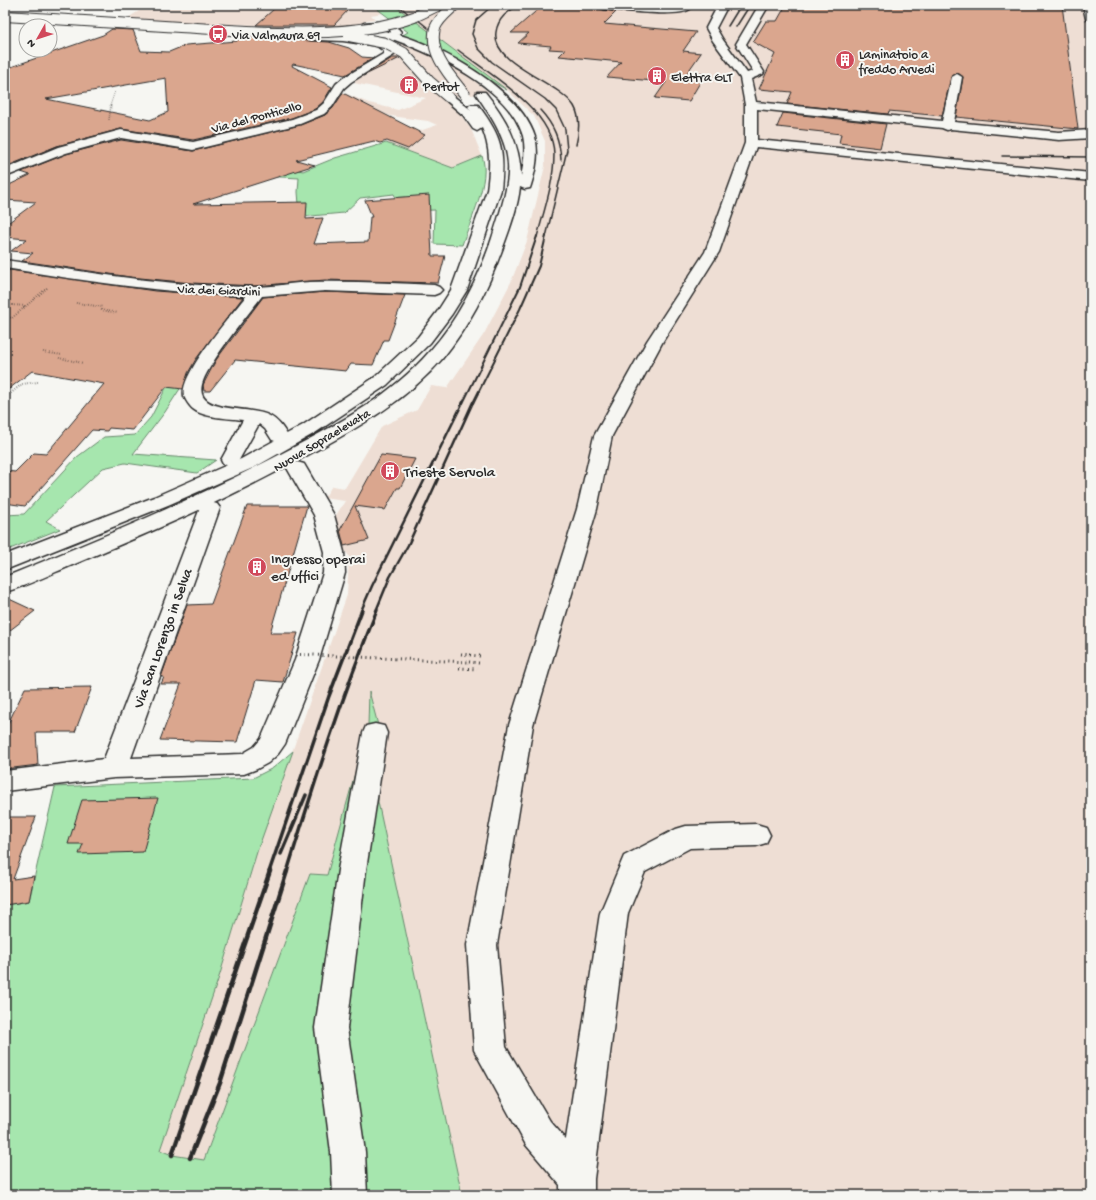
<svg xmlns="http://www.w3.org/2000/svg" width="1096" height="1200" font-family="'Gochi Hand',sans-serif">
	<rect width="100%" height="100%" fill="#f6f6f2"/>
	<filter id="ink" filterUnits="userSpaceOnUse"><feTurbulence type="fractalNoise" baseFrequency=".025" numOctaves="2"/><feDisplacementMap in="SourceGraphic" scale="8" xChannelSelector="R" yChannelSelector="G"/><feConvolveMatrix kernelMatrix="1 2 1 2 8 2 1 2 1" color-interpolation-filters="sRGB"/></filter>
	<g filter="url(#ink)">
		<path fill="#eeded4" d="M148,5H372L383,13L371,15L375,19L367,20L358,25L330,28L181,22L128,18Z
			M394,5H1091V1195H462L378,802L379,729L369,693L368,726L327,875L310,874L204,1160L172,1155L160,1150L220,974L257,852L347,595L349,556L341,546L333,520L345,501L324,498L332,486L345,488L382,426L417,410L431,386L447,388L484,334L511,282L527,241L545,166V141L534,116L507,90Z
			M397,39L454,67L471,78L490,93L442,98L460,114L471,129L482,156L453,168L386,143L437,125L428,121L391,116L338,100L346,94L369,103L398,110L426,98L354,83L358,77L373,67L378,66L395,54Z"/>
		<path fill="#a6e6ae" stroke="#68886c" d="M372,5H394L507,90L444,54L401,36L408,32Z
			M386,143L453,168L482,156C491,180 470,221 462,245L434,244L435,210L403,211L394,194L360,198L344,213L300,217L298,192L299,178L263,176L212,154L303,171L335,158Z
			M185,381L165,412L133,454L216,460L197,473L125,463L103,468L46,521L60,529L5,551V515L24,514L77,457L104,437L135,435L151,417L167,386Z
			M369,691L379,729L378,802L462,1195H5V905L29,901L55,787L253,778L273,768L293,751L257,852L220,974L160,1150L172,1155L204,1160L310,874L327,875L368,726Z"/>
		<path fill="#daa68e" stroke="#2b2b2b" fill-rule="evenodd" d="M284,5L345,7L342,10H348L334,25H256L274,9Z
			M543,5L599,8L604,10L616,12L604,24L696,32L683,51L701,53L687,73L705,74L689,101L655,98L666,82L607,77L621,62L559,56L565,50L549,49L551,46L518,43L529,33H511Z
			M786,5H1062L1078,129L956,117L963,77L958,73L951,77L942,116L889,111L888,114L787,104L792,92L759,89L775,54L753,42L766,21H777Z
			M112,29L133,30L141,51L169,52L186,45L237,41L241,37L329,42L349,48L362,57L374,58L345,75L293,64L292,66L332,87L323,102L315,109L292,118L193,140L121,129L57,146L5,167V69L103,35ZM166,78L168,112L150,120L46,99Z
			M392,58H400L363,76Z
			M343,93L425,135L408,149L387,141L380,143L374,141L296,160L315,165L193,204L307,202L306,219L323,218L314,244L368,242L370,217H372L365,200L429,195L432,256H445L438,283L325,280L255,286L192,283L130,277L22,261L33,253L11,251L27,239L5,237V225L36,202L5,200V187L30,175L21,172L66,154L121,140L193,151L300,125L325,115L333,108Z
			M783,113L886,124L880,148L839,143L841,134L777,127Z
			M10,270L155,291L243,297L196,359L188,373L183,389L166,387L133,430L109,428L107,431L92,430L25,506L5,503V471L15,472L34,453L46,454L104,384L32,371L5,392V274Z
			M325,292L405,295L388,340H384L373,365L351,364L346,371L235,360L210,391H204L203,385L216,360L263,297Z
			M381,455L415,459L400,488H397L385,510L355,506L369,540L344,546L340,530Z
			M247,506H307L270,633H298L283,682L256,680L237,742L160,740L181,684H161L164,677H161L187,605L211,604Z
			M5,597L35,611L5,634Z
			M92,687L75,732H36L38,765L5,769V730L25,688Z
			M158,798L143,852L79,854L83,844H68L82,800Z
			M5,817H36L13,879L34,876L29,901L5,905Z"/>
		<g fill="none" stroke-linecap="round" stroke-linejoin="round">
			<g stroke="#2b2b2b" stroke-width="3">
				<path id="minor" d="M600,5H625L664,8L685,6L690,9C680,18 619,10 604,9L601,8Z
					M718,5H728L716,28L723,40L747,73L753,71L736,44L759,5H769L746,44L764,72L763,74L751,79L756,102L942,121L952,77L957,74L962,77L954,122L1059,132L1091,130V138L1059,140L951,129L947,130L942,128L757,109V140L1091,173V181L756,147L719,252L663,341L612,436L597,509L533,725L497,945L506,1047L550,1121L566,1139L600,913L624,856L676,829L686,826L756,824L766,827L770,835L766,843L756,846L690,848L645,872L628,913L594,1179V1195H560V1185L526,1145L474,1050L467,945L509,725L577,509L594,436L647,341L705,252L745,143V105L740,78L713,41L706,28Z
					M1083,5H1091V22L1086,19Z
					M377,22L396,26L401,32L396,38L393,39L388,36L391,32L390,30C382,29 363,29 359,26L364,23Z
					M378,40L393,47L395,53L394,55L351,82L344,88L332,107L324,114L300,124L193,150L121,138L66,153L5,177V169L58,147L121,130L193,142L292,119L316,110L324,103L336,84L343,78L383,54L384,51L373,43Z
					M5,260C88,272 171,287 255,287C273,287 291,283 310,282C351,281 393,283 434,285L439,287L442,290L439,293L434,295L325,291L262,296C244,320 224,343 209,369C179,418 245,403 270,416C278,420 283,428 288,436L286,440L279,442L272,440L265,429L259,424L239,460L237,464L230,466L223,464L221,460L243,420C229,418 204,418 193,409C190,407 185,399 184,396C179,375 232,314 246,296C165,293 85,281 5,268Z
					M297,462L304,464L334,515L344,552L345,573L319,660L285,744L278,754L268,763L257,769L244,774L114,778L5,791V771L104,759L200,508L203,504L210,502L217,504L220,508L131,758L242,754L254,747L261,739L295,660L323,573L324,552L314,515L287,468L290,464Z
					M375,724L384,726L387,733L366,870L347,1028L365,1152L367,1195H333L331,1152L315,1028L338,870L363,733L366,726Z"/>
			</g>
			<g stroke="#2b2b2b" stroke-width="3">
				<path id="major" d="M347,26L377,29L396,34L398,36L392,42L378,46L343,41L294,39L289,36L294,33L343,35L378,40L386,37L344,31L342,29Z"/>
			</g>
			<g stroke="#2b2b2b" stroke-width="3">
				<path id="highway" d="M393,33C439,45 520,89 535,137C539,152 536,170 531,185L530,188L525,189L520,187C518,207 509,231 502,250C488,289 468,327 442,359C409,398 361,426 317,450C263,480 208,507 152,531C120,545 88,558 56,572C40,579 23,587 5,592V577C103,537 201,497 294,447C342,422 393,394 429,352C457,321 479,278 492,238C514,170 518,154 476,94L477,92H485C505,117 520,142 521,176C524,163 526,149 523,136C508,86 435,55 390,38L388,36L390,34Z
					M448,94L452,95L471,110L468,107L470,105H478C502,137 505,150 501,190L467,290L452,314L430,343L387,385L315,433L255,467L168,505L5,570V555L154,497L241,459L303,425L375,377L418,337L437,312L451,290L487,190C490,168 491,149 482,128L477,131L473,129L463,115L442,97Z"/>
			</g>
			<path stroke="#2b2b2b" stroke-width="1" stroke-dasharray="0.5 1.5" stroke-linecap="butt" d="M110,106L115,91"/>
			<path stroke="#2b2b2b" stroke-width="1.5" stroke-dasharray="0.5 1.5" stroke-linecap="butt" d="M109,120L111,105"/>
			<path stroke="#2b2b2b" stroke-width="2" stroke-dasharray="0.5 2" stroke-linecap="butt" d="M76,303L103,307
				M12,305L26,306
				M101,310L118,313
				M5,317L12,318L47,288
				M43,352L62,355
				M59,358L83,363
				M5,398L22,384L38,382"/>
			<path stroke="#2b2b2b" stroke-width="3" stroke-dasharray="1 3.5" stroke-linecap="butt" d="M461,654L480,656
				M469,662L479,663
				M459,668L477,669"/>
			<use href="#minor" fill="#f6f6f2" fill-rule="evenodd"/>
			<use href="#major" fill="#f6f6f2" fill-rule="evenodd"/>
			<use href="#highway" fill="#f6f6f2" fill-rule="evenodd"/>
			<path stroke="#2b2b2b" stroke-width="1.5" d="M398,5L410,15
				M493,5L476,20L472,34L478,48L492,62L545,99L556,110L565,129L567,150L546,237
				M519,5C508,11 498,18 496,32C491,65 558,81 574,106C581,118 579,133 576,145
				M417,19L428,28
				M728,26L741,5
				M736,27L750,5
				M458,50C489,74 553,110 554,154C554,182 544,211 537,237
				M540,110C554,125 560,140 561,160
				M1002,156L1091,157"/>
			<path stroke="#2b2b2b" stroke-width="2" d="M463,403L520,287L537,236
				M473,403L520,309L539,266L546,236"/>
			<path stroke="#2b2b2b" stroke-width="2.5" d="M361,611L372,586L463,402
				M376,611L390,577L408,545L473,402"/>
			<path stroke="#2b2b2b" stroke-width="3.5" d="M281,854L306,795
				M269,872L329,696L362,610
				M287,872C314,784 342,696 377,610"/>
			<path stroke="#2b2b2b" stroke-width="4.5" d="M172,1155L270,871
				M190,1158L220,1083L287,871"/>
			<g stroke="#2b2b2b" stroke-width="12" stroke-linecap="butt">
				<path id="highway-bridge" d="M455,5C448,12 439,18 435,28C428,54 452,78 466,96
					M5,16C63,20 122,23 180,27C249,31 349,41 414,17C423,13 431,9 439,5
					M349,36L385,43L404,53L429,81L448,97"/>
			</g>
			<path stroke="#2b2b2b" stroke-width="3" stroke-dasharray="1 3.5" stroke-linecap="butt" d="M291,654L469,662"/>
			<use href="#highway-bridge" stroke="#f6f6f2" stroke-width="10"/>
		</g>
	</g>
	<defs>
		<g id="bus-disc" transform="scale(1)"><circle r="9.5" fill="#d1495b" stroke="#f6f6f2"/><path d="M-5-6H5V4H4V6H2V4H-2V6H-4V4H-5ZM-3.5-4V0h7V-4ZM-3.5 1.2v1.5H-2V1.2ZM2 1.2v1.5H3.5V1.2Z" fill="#fff"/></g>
		<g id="building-disc" transform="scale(1)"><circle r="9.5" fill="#d1495b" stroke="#f6f6f2"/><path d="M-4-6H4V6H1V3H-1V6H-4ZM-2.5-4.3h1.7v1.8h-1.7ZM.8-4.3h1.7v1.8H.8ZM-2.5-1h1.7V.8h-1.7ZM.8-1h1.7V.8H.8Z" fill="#fff"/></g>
	</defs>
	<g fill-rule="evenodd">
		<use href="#bus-disc" x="218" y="34"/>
		<use href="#building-disc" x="845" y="60"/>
		<use href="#building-disc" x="657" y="76"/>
		<use href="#building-disc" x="409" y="85"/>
		<use href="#building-disc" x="390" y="471"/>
		<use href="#building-disc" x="257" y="567"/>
	</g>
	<g text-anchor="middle" stroke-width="4" stroke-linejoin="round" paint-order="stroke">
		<g font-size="13" fill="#2b2b2b" stroke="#f6f6f2" text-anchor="start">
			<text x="232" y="39">Via Valmaura 69</text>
			<text x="859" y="58">Laminatoio a<tspan x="859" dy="15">freddo Arvedi</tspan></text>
			<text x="671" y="81">Elettra GLT</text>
			<text x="423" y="90">Pertot</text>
		</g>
		<g font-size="13" fill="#2b2b2b" stroke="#f6f6f2">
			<text transform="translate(256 116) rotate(-15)" y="5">Via del Ponticello</text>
			<text transform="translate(219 289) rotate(2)" y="5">Via dei Giardini</text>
			<text transform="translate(321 439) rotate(-31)" y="5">Nuova Sopraelevata</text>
		</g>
		<g font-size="15" fill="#2b2b2b" stroke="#f6f6f2" text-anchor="start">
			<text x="404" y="476">Trieste Servola</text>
			<text x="271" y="563">Ingresso operai<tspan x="271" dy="17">ed uffici</tspan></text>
		</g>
		<g font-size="15" fill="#2b2b2b" stroke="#f6f6f2">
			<text transform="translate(162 638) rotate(-70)" y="5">Via San Lorenzo in Selva</text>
		</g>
	</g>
	<rect width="1096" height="1200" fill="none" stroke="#f6f6f2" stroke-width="20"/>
	<rect x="10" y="10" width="1076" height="1180" fill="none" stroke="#2b2b2b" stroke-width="1.5" filter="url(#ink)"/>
	<g transform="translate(38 38) rotate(231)"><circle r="19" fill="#f6f6f2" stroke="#a5a5a2"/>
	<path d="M0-3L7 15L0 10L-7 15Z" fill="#d1495b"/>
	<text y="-6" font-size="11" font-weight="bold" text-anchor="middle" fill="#2b2b2b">N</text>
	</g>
</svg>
